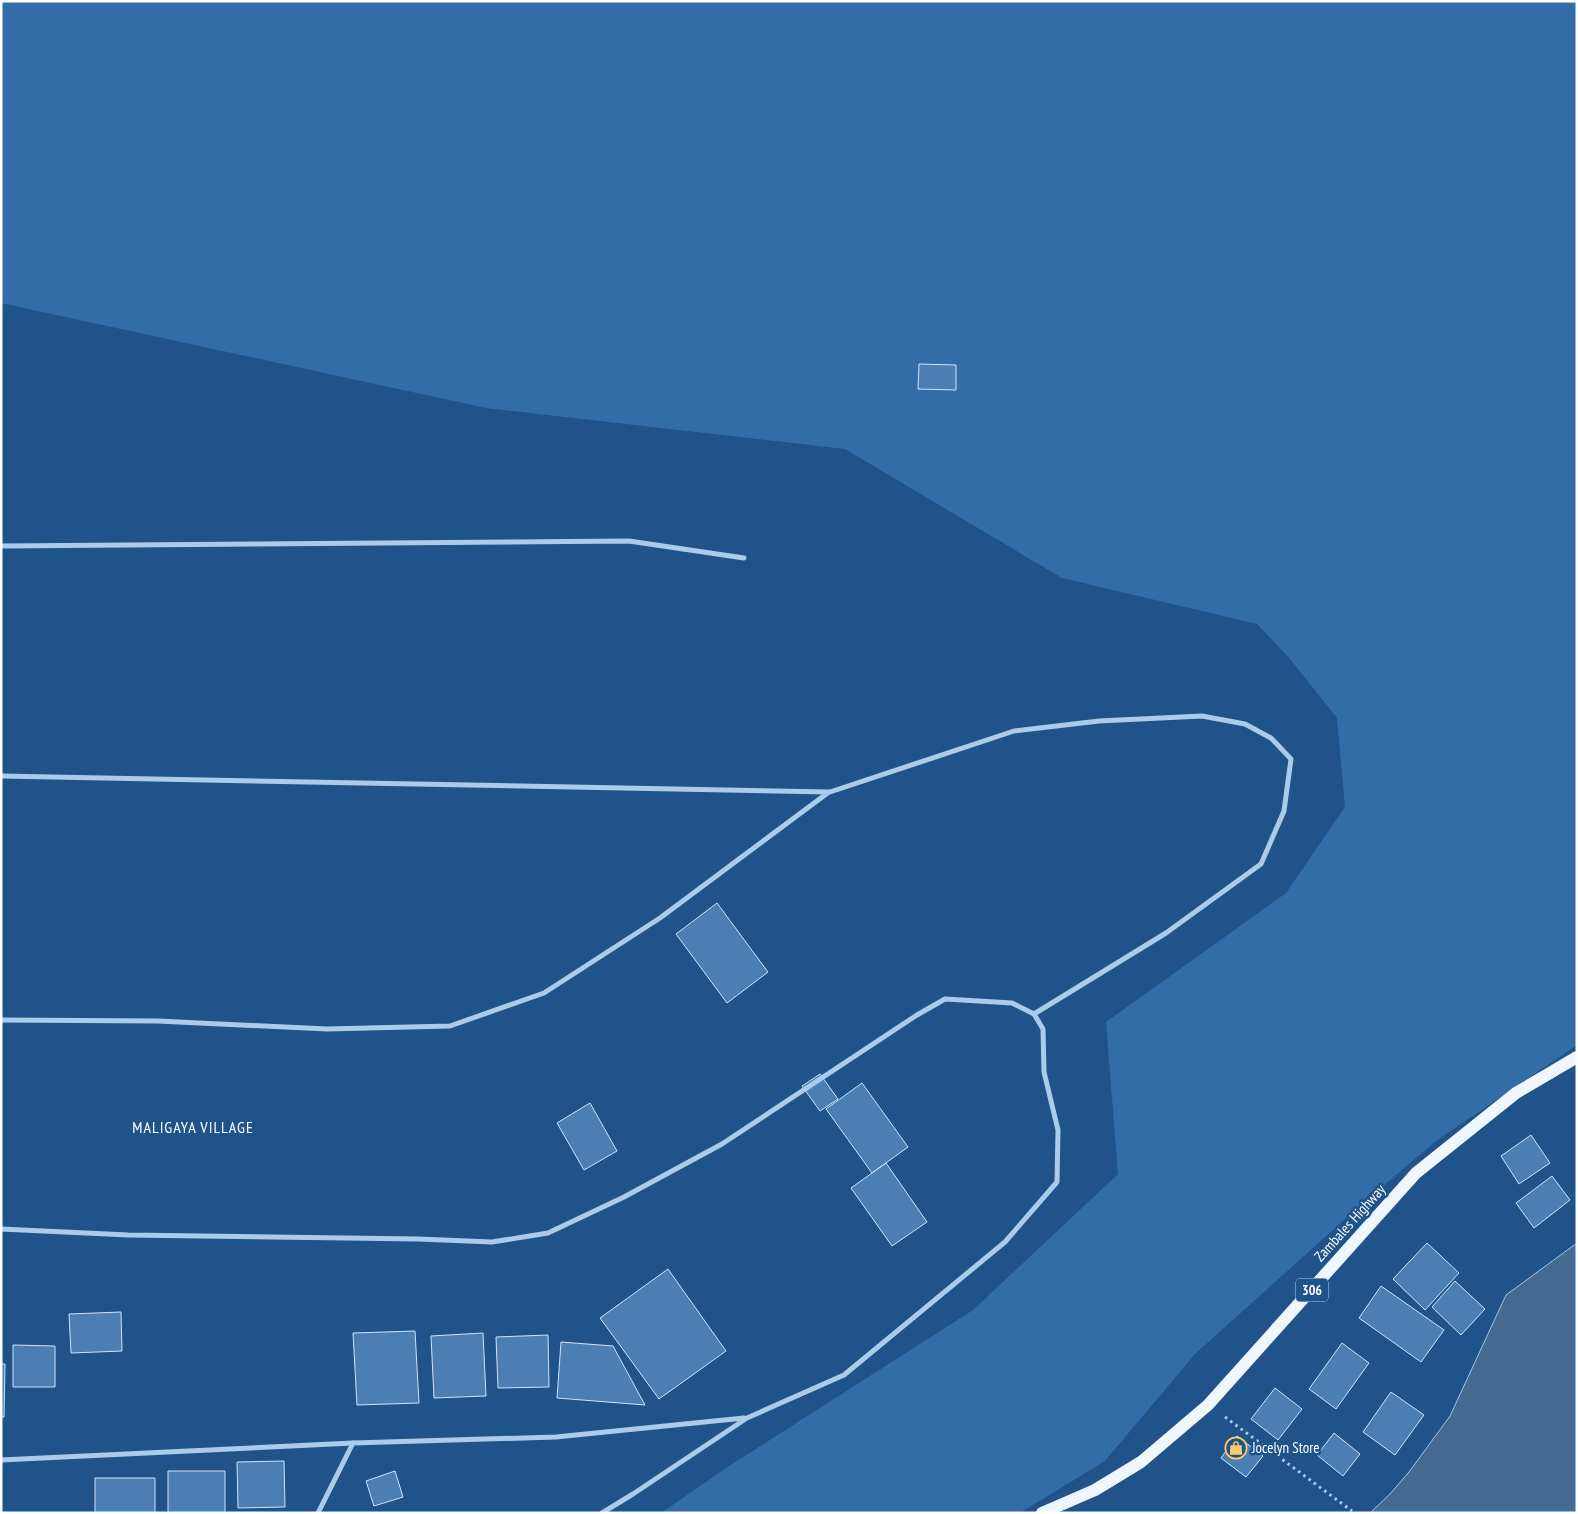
<svg xmlns="http://www.w3.org/2000/svg" width="1578" height="1514" font-family="'PT Sans Narrow',sans-serif">
	<rect width="100%" height="100%" fill="#1f538a"/>
	<path fill="#336da8" d="M1,1H1577V1045L1436,1141L1354,1211L1195,1354L1105,1461L1020,1513H661L726,1468L973,1310L1118,1174L1106,1022L1286,893L1345,807L1337,718L1290,659L1257,624L1062,578L845,449L486,408L1,303Z"/>
	<path fill="#466b92" stroke="#9ec6ed" d="M1577,1243V1513H1370L1390,1494L1409,1472L1450,1416L1506,1295Z"/>
	<path fill="#4b7fb4" stroke="#d0e4f8" d="M919,364L956,365V390L918,389Z
		M717,903L768,972L727,1003L676,934Z
		M820,1074L838,1099L820,1111L802,1086Z
		M862,1083L908,1147L872,1173L826,1109Z
		M590,1103L617,1151L584,1170L557,1123Z
		M1531,1135L1550,1163L1519,1184L1501,1156Z
		M886,1163L927,1222L892,1246L851,1188Z
		M1552,1176L1570,1200L1534,1228L1516,1203Z
		M1427,1243L1459,1273L1425,1310L1393,1279Z
		M668,1269L726,1351L659,1399L600,1318Z
		M1455,1281L1485,1309L1461,1335L1432,1307Z
		M1381,1286L1444,1330L1421,1362L1359,1318Z
		M121,1312L122,1351L71,1353L69,1314Z
		M415,1331L419,1403L357,1405L353,1333Z
		M483,1333L486,1396L434,1398L431,1336Z
		M548,1335L549,1387L498,1388L496,1337Z
		M561,1342L613,1346L645,1405L557,1398Z
		M1342,1343L1369,1363L1336,1409L1309,1389Z
		M13,1345L55,1346V1387H13Z
		M1,1364H5L4,1417H1Z
		M1275,1388L1302,1409L1278,1440L1251,1419Z
		M1391,1392L1424,1415L1395,1455L1363,1432Z
		M1334,1433L1360,1454L1343,1476L1317,1455Z
		M1237,1436L1263,1456L1246,1477L1221,1458Z
		M284,1461L285,1507L238,1508L237,1462Z
		M168,1471H225V1513H168Z
		M395,1471L403,1497L374,1506L366,1481Z
		M95,1478H155V1513H95Z"/>
	<g fill="none" stroke-linecap="round" stroke-linejoin="round">
		<path stroke="#abcbeb" stroke-width="3" stroke-dasharray="2.5 4" stroke-linecap="butt" d="M1225,1417L1352,1511"/>
		<path stroke="#abcbeb" stroke-width="5" d="M1,546L629,541L744,558
			M1,776L830,792L1014,731L1099,721L1202,716L1245,724L1271,738L1291,759L1284,811L1261,864L1166,933L1034,1014L1043,1029L1044,1072L1058,1130L1057,1182L1005,1242L844,1375L747,1418L633,1494L602,1513
			M1,1020L158,1021L327,1029L450,1026L544,993L660,918L829,792
			M1,1229L128,1235L418,1239L492,1242L548,1233L624,1197L722,1144L917,1015L945,999L1012,1003L1034,1014
			M1,1460L353,1443L556,1437L744,1418
			M318,1513L353,1443"/>
		<path stroke="#f0f6fe" stroke-width="12" d="M1042,1513L1095,1490L1141,1462L1208,1405L1416,1173L1516,1093L1577,1057"/>
	</g>
	<defs>
		<g id="shop-ring" transform="scale(1.125)"><circle r="9.5" fill="#1f538a" stroke="#faca6b" stroke-width="1.5"/><path d="M-5-2.5h2.3a2.7 3.5 0 0 1 5.4 0H5L5.5 6h-11ZM-1.5-2.5h3a1.5 2.3 0 0 0-3 0Z" fill="#faca6b"/></g>
	</defs>
	<g fill-rule="evenodd">
		<use href="#shop-ring" x="1236" y="1448"/>
	</g>
	<g text-anchor="middle" stroke-width="5" stroke-linejoin="round" paint-order="stroke">
		<rect fill="#1f538a" stroke="#bccbdc" stroke-width="1" x="1296" y="1278.5" width="32" height="23" rx="4"/>
		<g font-size="14" font-weight="bold" fill="#fff">
			<text x="1312" y="1295">306</text>
		</g>
		<g font-size="15" fill="#fff" stroke="#1f538a">
			<text transform="translate(1350 1223) rotate(-48)" y="5">Zambales Highway</text>
		</g>
		<g font-size="15" fill="#fff" stroke="#1f538a" text-anchor="start">
			<text x="1252" y="1453">Jocelyn Store</text>
		</g>
		<g font-size="16" letter-spacing="1" fill="#fff" stroke="#1f538a">
			<text x="193" y="1133">MALIGAYA VILLAGE</text>
		</g>
	</g>
	<rect width="1578" height="1514" fill="none" stroke="#ffffff" stroke-width="5"/>
</svg>
